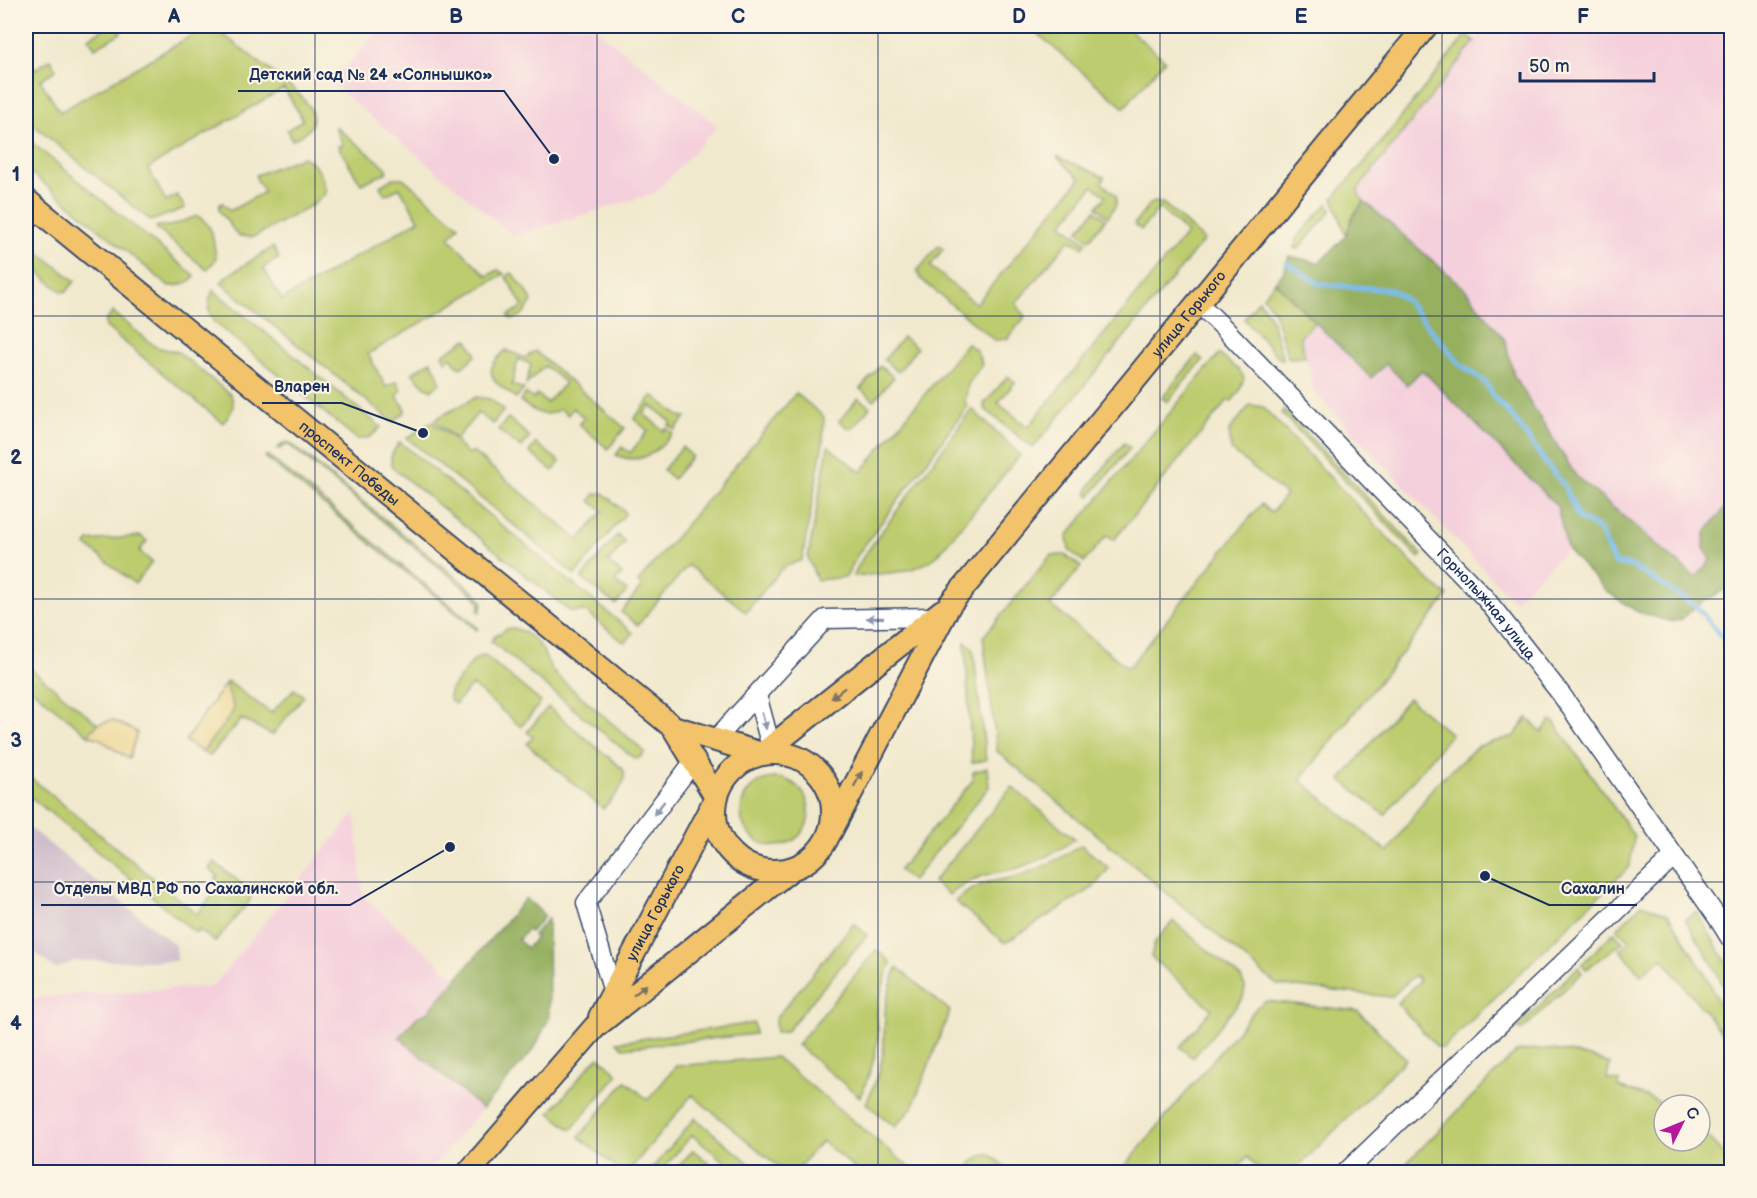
<svg xmlns="http://www.w3.org/2000/svg" width="1757" height="1198" font-family="'Balsamiq Sans',sans-serif">
	<rect width="100%" height="100%" fill="#fcf5e5"/>
	<filter id="ink" filterUnits="userSpaceOnUse"><feTurbulence type="fractalNoise" baseFrequency=".0167" numOctaves="2"/><feDisplacementMap in="SourceGraphic" scale="12" xChannelSelector="R" yChannelSelector="G"/><feConvolveMatrix kernelMatrix="1 2 1 2 8 2 1 2 1" color-interpolation-filters="sRGB"/></filter>
	<filter id="wash" filterUnits="userSpaceOnUse"><feTurbulence type="fractalNoise" baseFrequency=".008" numOctaves="4" result="noise"/><feDisplacementMap in="SourceGraphic" scale="24" xChannelSelector="R" yChannelSelector="G"/><feGaussianBlur stdDeviation="1.35" result="paint"/><feColorMatrix in="noise" values="0 0 0 0 0 0 0 0 0 0 0 0 0 0 0 0 0 1.4 0 .05"/><feComposite in="paint" operator="in"/></filter>
	<g filter="url(#wash)">
		<rect width="100%" height="100%" fill="#f1e9cd"/>
		<path fill="#f4cfdc" d="M382,26H592L718,126L655,193L514,236L331,83Z
			M1487,26H1731V504L1727,505L1711,559L1696,578L1576,476L1514,376L1505,340L1465,289L1358,195V189Z
			M1315,322L1390,337L1557,506L1567,549L1514,601L1315,393L1300,337Z
			M355,812L363,896L456,979L427,1013L417,1017L399,1037L482,1109L437,1162L423,1172H26V1003L39,998L69,995L213,986Z"/>
		<path fill="#d0bdcc" d="M26,825L176,946L177,961H74L55,969L26,945Z"/>
		<path fill="#bdcc6e" stroke="#6c7e66" stroke-width="1.5" d="M109,26H117L121,33L95,48L88,38Z
			M192,26H212L290,86C300,95 319,111 311,126C308,133 298,137 292,140L287,130L303,120L284,88L148,168L166,201L177,195L185,208L151,221L26,119V75L51,59L56,70L40,80L60,112L196,33Z
			M1045,26H1125L1165,60L1124,108L1038,34Z
			M1466,35L1475,41L1358,189L1359,195L1364,201L1353,216L1346,236L1333,198L1372,154Z
			M335,126L387,168V172L361,184L338,146L343,145Z
			M31,142L195,276C187,284 181,286 169,286L26,169V150Z
			M1056,156L1104,177L1102,183L1116,195V205L1108,217L1097,207L1106,196L1093,186L1062,224L1086,243L1083,247L1069,240L1016,303L1025,317L1007,339L994,340L921,279L917,271L939,245L943,249L930,266L976,304L1080,179Z
			M302,157C319,163 323,177 326,193L314,204L254,237L238,236L219,210L220,204L223,203L230,211L264,192L256,178V175Z
			M393,178H403L459,226L449,238L487,276L498,270L504,274L368,354L386,387L397,381L401,390L397,397L404,406L405,412L393,422L221,283L227,276L273,247L279,258L263,268L282,300L419,220L400,188L385,195L380,186Z
			M1155,202L1164,204L1204,240L1033,448L985,409L984,404L1008,376L1015,382L998,403L1028,427L1187,233L1159,208L1141,230L1134,224L1150,204Z
			M1328,203L1331,211L1298,249L1294,248L1296,239Z
			M1095,210L1106,219L1089,240L1078,231Z
			M197,216C215,225 213,241 216,259L207,270L156,228L157,226H170Z
			M26,233L36,250L75,281L67,291L62,292L26,262Z
			M512,273L526,290L532,300C528,309 522,319 511,319L508,316L523,306L506,277Z
			M1275,282L1315,322L1300,337L1305,357L1288,358L1275,313L1263,296Z
			M213,290L381,427C373,435 369,440 357,439L214,322C206,309 208,304 213,290Z
			M1259,300L1270,316L1283,359H1280L1244,319Z
			M113,312L156,347L178,352L231,395C236,407 231,413 223,423L106,327L105,322Z
			M903,337L917,348L898,372L884,360Z
			M467,339L475,352V356L461,368L457,366L451,357L446,361L442,355Z
			M967,343L976,350L982,364L968,384L965,403L968,406L858,554L846,577L817,580L808,558L828,446L861,472Z
			M506,350L525,358L535,351L625,428L608,449L579,424L584,418L573,408L568,415L560,409C544,420 533,411 520,401L526,393L533,399L537,394L547,403L565,383L545,366L526,384L531,364L518,359L512,385L524,389L516,398C507,391 485,379 493,365C495,359 502,354 506,350Z
			M1219,354L1240,371L1244,378L1239,392L1231,402L1228,400L1114,540L1107,535L1084,562L1069,550L1067,536Z
			M1197,355L1203,360L1167,402L1162,398Z
			M431,361L439,377L440,383L432,390L424,386L412,373Z
			M880,366L894,377L874,400L860,389Z
			M796,393L824,417L823,442L802,560L782,568L746,612L688,565L638,625L621,612L642,586L638,582Z
			M653,395L679,416L686,417L675,430L669,425L671,422L650,405L644,414L664,431L666,428L673,433C657,452 642,466 616,455L622,447L630,453L648,431L634,419Z
			M476,397L490,399L504,410L493,424L478,413L456,439L434,420Z
			M858,398L870,407L851,430L839,421Z
			M1250,405L1263,407L1428,580L1448,596L1300,780L1388,852L1434,786L1478,746L1514,736L1527,718L1542,732L1550,721L1554,722L1634,836L1630,866L1443,1048L1437,1047L1397,1003L1420,981L1415,975L1391,997L1277,985L997,751L983,637L1051,555H1065L1081,567L1050,605L1128,668L1261,504L1271,513L1286,495L1231,450L1229,431Z
			M972,409L1020,455L937,556C914,575 882,573 853,576L863,557Z
			M1284,410L1422,555L1419,558L1281,413Z
			M508,418L530,437L521,448L498,430Z
			M432,422L458,442L457,444L467,453H474L579,540L603,511L590,501L595,494L603,493L625,512V514L575,575L407,438Z
			M285,442L290,443L478,595L483,603L480,612L478,610L480,603L476,597L289,445L283,446L280,449L278,448Z
			M400,442L633,633L626,642L622,641L585,611L571,612L392,467C389,456 393,451 400,442Z
			M536,443L560,462L553,471L529,452Z
			M1124,443L1130,448L1090,496L1087,493L1090,485Z
			M682,447L692,456L673,479L663,470Z
			M267,455L478,628L477,630L265,457Z
			M617,535L625,542L608,562L622,574L615,582L627,591L616,605L582,578Z
			M141,536L147,541L139,551L152,562L135,584L86,545L89,541Z
			M513,628C526,631 541,643 545,656C548,663 549,666 554,673L645,752L639,758L635,759L491,641L498,633L499,634L506,629Z
			M965,642L973,648L986,760L972,763Z
			M484,655L541,702L521,727L472,685L455,704L450,700L449,695L451,689L474,660Z
			M26,665L98,724L88,735L26,684Z
			M227,681L271,713L294,689L304,696L272,735L242,719L210,756L202,752L230,716L234,709L225,684Z
			M1408,698L1451,734L1385,815L1341,780Z
			M548,707L623,769C629,785 613,797 603,809L527,744L533,737L527,732Z
			M987,768L989,787L912,881L899,870L973,780V772Z
			M26,774L197,914L221,885L215,880L218,876L209,869L214,862L252,892L249,902L215,942L199,930L196,933L26,793Z
			M741 812a34 34 0 1 1 68 0a34 34 0 1 1-68 0Z
			M1012,787L1075,839C1056,853 1037,862 1015,869C1005,871 996,872 986,875C973,878 960,887 949,895L933,882Z
			M1081,845L1109,868L1094,887L1005,943L955,901C965,893 977,885 989,882C998,880 1008,879 1017,876C1040,869 1061,859 1081,845Z
			M1642,904L1668,914L1704,972L1731,1027V1044L1662,958L1641,975L1620,949L1630,941L1617,929Z
			M1697,912L1731,971V1001L1713,965L1685,919Z
			M1173,921L1241,978L1245,987L1243,998L1193,1058L1180,1047L1212,1009L1151,957L1155,942Z
			M854,923L867,935L786,1032L776,1033L775,1019Z
			M1614,932L1623,942L1586,969L1582,964Z
			M876,950L891,962C885,978 879,994 877,1011C877,1019 878,1027 878,1035C876,1057 869,1077 860,1097L797,1045Z
			M897,967L950,1011L912,1108L895,1127L866,1103C873,1089 879,1074 882,1059C885,1043 884,1028 885,1012C886,996 892,982 897,967Z
			M1578,967L1582,973L1521,1031L1517,1028Z
			M1266,1001L1358,1011L1406,1059L1293,1172H1263L1247,1157L1234,1172H1120L1257,1007Z
			M754,1023L755,1034L623,1048L617,1042Z
			M1535,1049C1562,1049 1585,1054 1610,1064L1607,1079L1619,1081L1618,1087L1643,1095L1665,1105L1664,1141H1700V1130C1710,1139 1732,1159 1731,1172H1398L1516,1052Z
			M599,1057L618,1074L571,1130L550,1113L590,1065Z
			M776,1057L915,1172H859L822,1141L795,1172H785L692,1095L628,1172H622L579,1137L626,1081L648,1100L676,1066Z
			M695,1118L760,1172H737L692,1135L660,1172H649Z
			M693,1150L720,1172H674Z
			M988,1153L1012,1172H964L975,1159Z"/>
		<path fill="#96b061" stroke="#587060" stroke-width="1.5" d="M1364,201L1465,289L1505,340L1514,376L1576,476L1696,578L1711,559L1704,548L1705,533L1727,505L1731,504V586L1696,606L1682,619L1671,622L1636,611L1607,592L1567,549L1557,506L1422,370L1407,385L1386,364L1371,378L1275,282L1284,272L1289,256L1319,263L1346,236L1353,216Z
			M526,898L545,916L530,932L527,930L518,940L527,948L536,938L533,935L548,919L549,1018L534,1049L482,1109L399,1037L417,1017L427,1013Z"/>
		<path fill="#eeda9e" stroke="#84847e" stroke-width="1.5" d="M225,684L234,709L230,716L202,752L185,741Z
			M112,720L137,732L129,759L98,738L88,735L98,724Z"/>
		<g fill="none" stroke-linecap="round" stroke-linejoin="round">
			<path stroke="#7abdf0" stroke-width="5" d="M1287,263L1319,284L1392,290L1405,299L1460,364L1486,383L1493,396L1513,417L1547,465L1564,485L1579,519C1585,521 1592,524 1597,528C1605,535 1607,553 1615,563L1632,566L1696,606L1732,649"/>
		</g>
	</g>
	<g filter="url(#ink)">
		<g fill="none" stroke-linecap="round" stroke-linejoin="round">
			<g stroke="#3b4b6f" stroke-width="21">
				<g id="minor">
					<path id="s1" d="M1198,303L1222,326L1485,598L1561,694L1717,917L1732,941"/>
					<path d="M757,695L771,747"/>
					<path d="M716,739L825,619L933,617"/>
					<path d="M613,992L586,903L694,761"/>
					<path d="M1346,1172L1674,856"/>
				</g>
			</g>
			<g stroke="#3b4b6f" stroke-width="26">
				<g id="major">
					<path id="s2" d="M26,200L673,727L716,797"/>
					<path d="M673,727L762,754"/>
					<circle cx="774" cy="812" r="59"/>
					<path d="M762,754L942,611"/>
					<path id="s3" d="M831,831L950,604L1426,26"/>
					<path id="s4" d="M600,1017L715,800"/>
					<path d="M469,1172L595,1027L790,870"/>
				</g>
			</g>
			<use href="#minor" stroke="#fff" stroke-width="18"/>
			<use href="#major" stroke="#f2c36a" stroke-width="22"/>
		</g>
		<defs><path id="oneway-solid" d="M-6-.8H1V-3.2L6.5 0L1 3.2V.8H-6Z" transform="scale(1.5)"/></defs>
		<g fill="#8d97ae">
			<use href="#oneway-solid" transform="translate(875 618) rotate(179)"/>
			<use href="#oneway-solid" transform="translate(764 721) rotate(75)"/>
			<use href="#oneway-solid" transform="translate(659 808) rotate(128)"/>
		</g>
		<g fill="#7c7263">
			<use href="#oneway-solid" transform="translate(838 693) rotate(141)"/>
			<use href="#oneway-solid" transform="translate(858 779) rotate(-62)"/>
			<use href="#oneway-solid" transform="translate(640 990) rotate(-39)"/>
		</g>
	</g>
	<path fill="none" stroke="#1b2f5e" stroke-width="1.5" stroke-opacity="0.55" d="M315,26V1172M597,26V1172M878,26V1172M1160,26V1172M1442,26V1172M26,316H1732M26,599H1732M26,882H1732"/>
	<g text-anchor="middle" stroke-width="4.5" stroke-linejoin="round" paint-order="stroke">
		<g font-size="15" fill="#1b2f5e" stroke="#fcf5e5">
			<text dy="5" stroke="none"><textPath href="#s3" startOffset="632">улица Горького</textPath></text>
			<text dy="5" stroke="none"><textPath href="#s2" startOffset="417">проспект Победы</textPath></text>
			<text dy="5" stroke="none"><textPath href="#s1" startOffset="417">Горнолыжная улица</textPath></text>
			<text dy="5" stroke="none"><textPath href="#s4" startOffset="118">улица Горького</textPath></text>
		</g>
	</g>
	<path fill="none" stroke="#1b2f5e" stroke-width="2" d="M554 159L504 91H238M423 433L342 403H262M450 847L350 905H41M1485 876L1549 905H1637"/>
	<g fill="#1b2f5e" stroke="#fcf5e5" stroke-width="2">
		<circle cx="554" cy="159" r="6"/>
		<circle cx="423" cy="433" r="6"/>
		<circle cx="450" cy="847" r="6"/>
		<circle cx="1485" cy="876" r="6"/>
	</g>
	<g font-size="16" text-anchor="middle" font-weight="bold" fill="#1b2f5e" stroke="#fcf5e5" stroke-width="4.5" stroke-linejoin="round" paint-order="stroke">
		<text x="371" y="80">Детский сад № 24 «Солнышко»</text>
		<text x="302" y="392">Вларен</text>
		<text x="196" y="894">Отделы МВД РФ по Сахалинской обл.</text>
		<text x="1593" y="894">Сахалин</text>
	</g>
	<rect width="1757" height="1198" fill="none" stroke="#fcf5e5" stroke-width="66"/>
	<g transform="translate(1682 1123) rotate(47)"><circle r="28" fill="#fcf5e5" stroke="#a2a6af" stroke-width="1.5"/>
	<path d="M0-4.5L10 22L0 15L-10 22Z" fill="#b5179e"/>
	<text y="-9" font-size="16" font-weight="bold" text-anchor="middle" fill="#1b2f5e">С</text>
	</g>
	<path d="M1520 72v9h134v-9" fill="none" stroke="#1b2f5e" stroke-width="3"/>
	<text x="1529" y="72" font-size="18" fill="#1b2f5e" stroke="#fcf5e5" stroke-width="4.5" paint-order="stroke">50 m</text>
	<rect x="33" y="33" width="1691" height="1132" fill="none" stroke="#1b2f5e" stroke-width="2"/>
	<g font-size="20" text-anchor="middle" font-weight="bold" fill="#1b2f5e">
		<text x="174" y="23">A</text>
		<text x="456" y="23">B</text>
		<text x="738" y="23">C</text>
		<text x="1019" y="23">D</text>
		<text x="1301" y="23">E</text>
		<text x="1583" y="23">F</text>
		<text x="16" y="181">1</text>
		<text x="16" y="464">2</text>
		<text x="16" y="747">3</text>
		<text x="16" y="1030">4</text>
	</g>
</svg>
